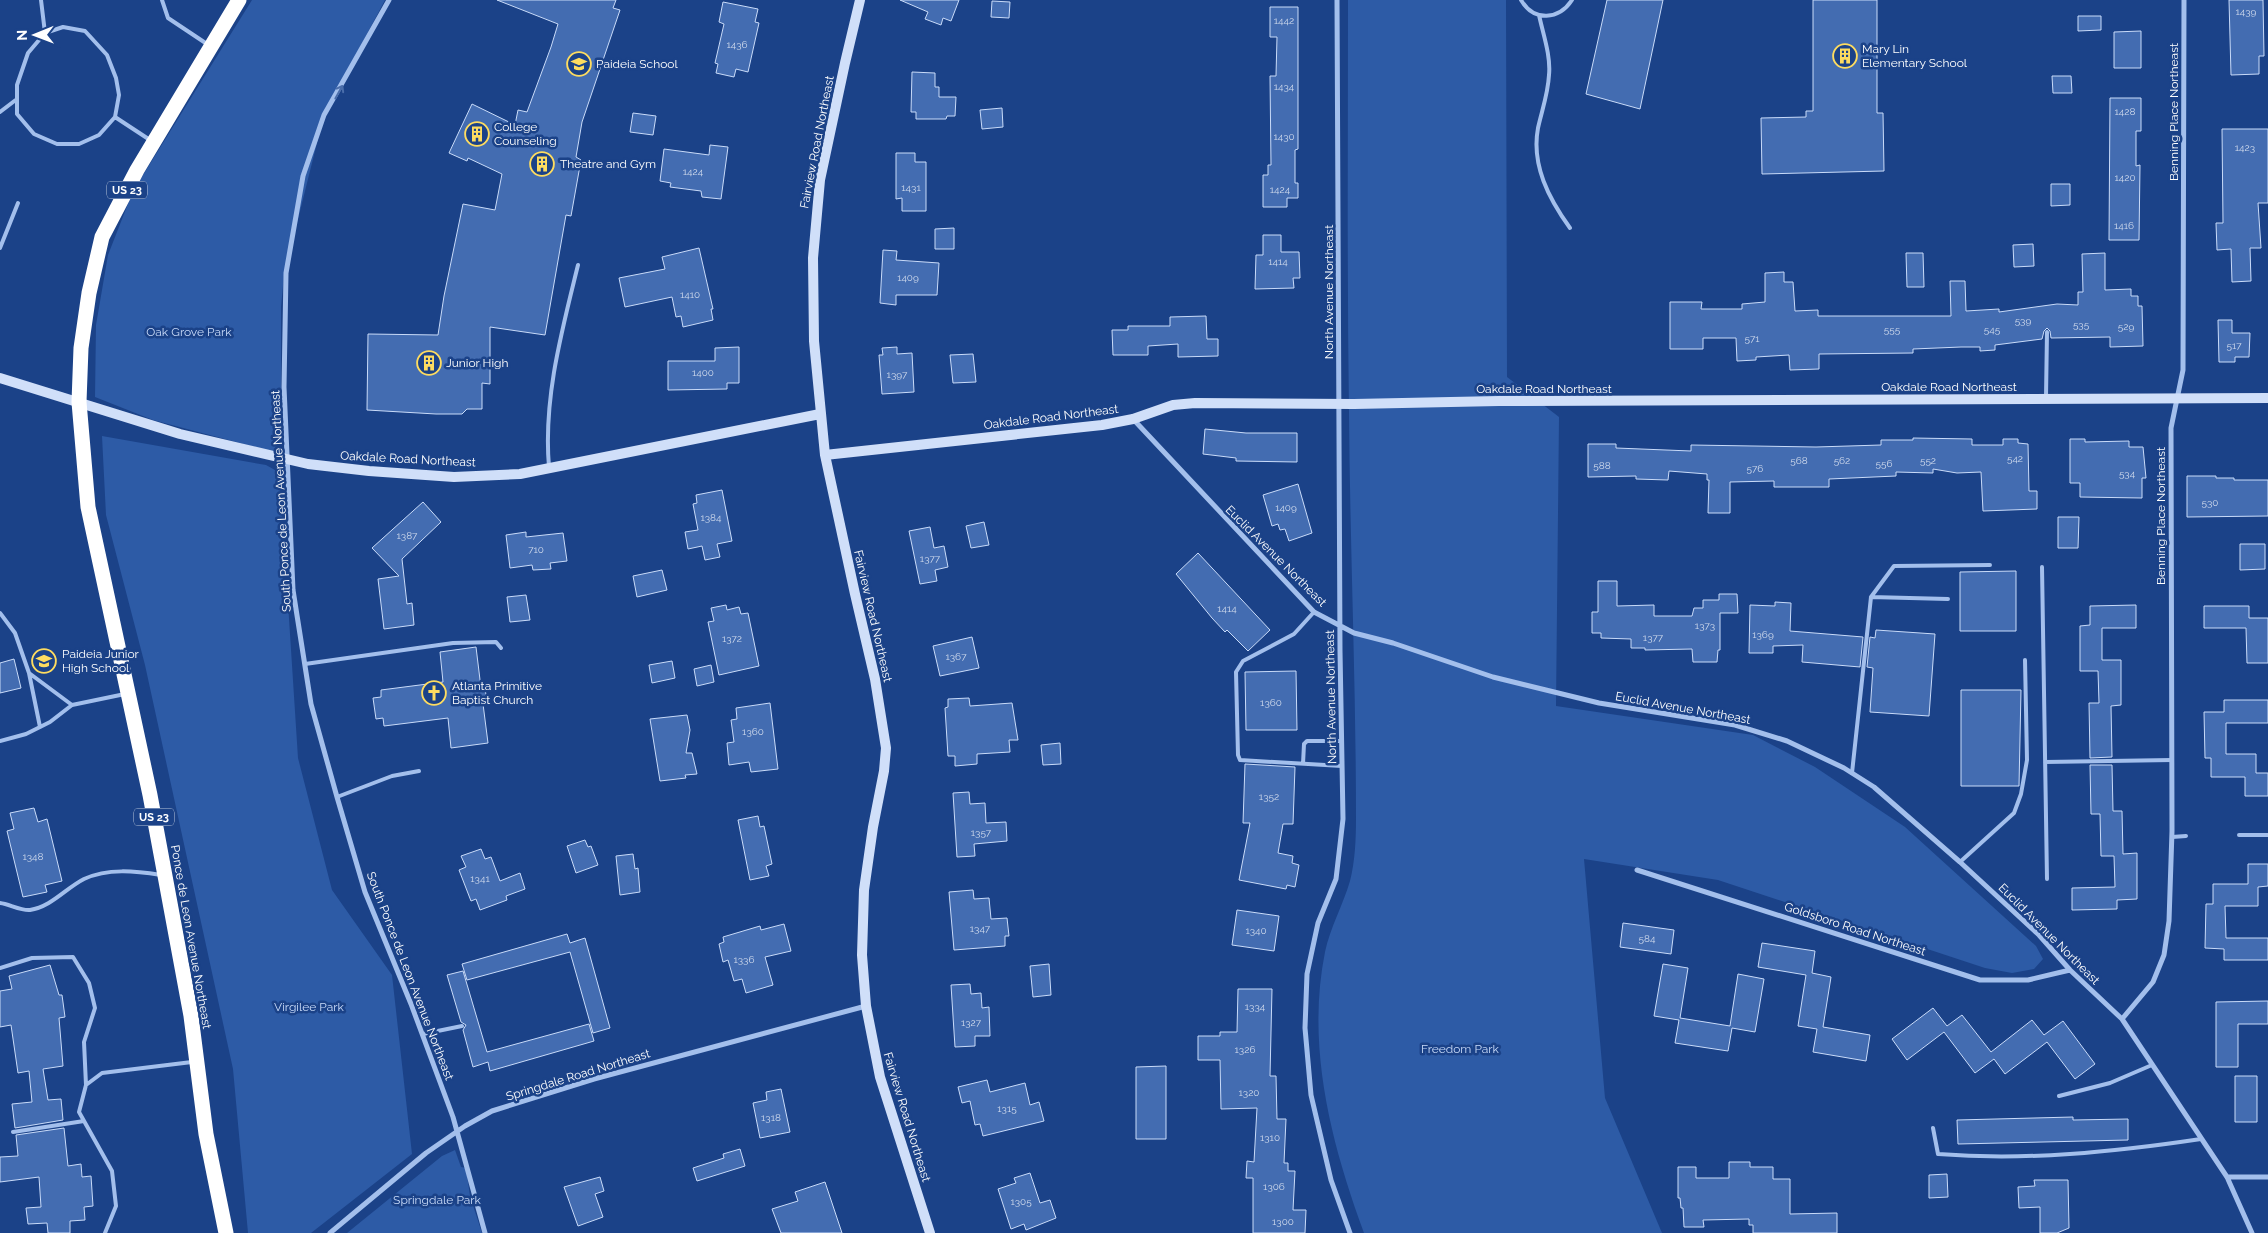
<svg xmlns="http://www.w3.org/2000/svg" width="2268" height="1233" font-family="Raleway,sans-serif">
	<rect width="100%" height="100%" fill="#1b4288"/>
	<path fill="#2d5ba6" d="M252,0H385L324,115L284,275L281,307V454L153,420L95,397L96,325L108,255L133,191Z
		M1348,0H1506L1507,377L1559,417L1556,706L1753,735L1815,767L1905,827L2036,946L2043,959L2034,969L2012,973L1985,968L1718,880L1584,859L1605,1098L1662,1233H1364C1331,1143 1306,1047 1325,952C1330,928 1343,905 1350,881C1355,862 1356,839 1356,819C1356,683 1350,548 1349,413C1347,275 1348,138 1348,0Z
		M102,436L266,465L275,470L280,479L298,758L332,890L392,975L412,1154L311,1233H248L233,1069L145,665L106,515Z
		M455,1150L461,1167L466,1168L470,1196L482,1233H347L442,1156Z"/>
	<path fill="#436cb1" stroke="#c9dbf9" d="M497,0H616L613,8L620,10L582,122L576,157L581,160L571,216L566,215L545,335L490,327V384L482,383V409H467L462,414H436L367,410L368,334L438,335L444,296L463,204L495,210L502,174L468,158L467,161L449,153L472,104L515,125L518,110L527,112L551,47L558,24Z
		M900,0H959L951,21L943,18L941,25L925,19L928,12Z
		M1607,0H1663L1640,109L1586,94Z
		M1813,0H1877V113H1883L1884,171L1762,174L1761,118L1806,117V111H1813Z
		M2229,0H2263L2264,56H2259V74L2231,75Z
		M992,1L1010,2L1009,18L991,17Z
		M723,2L758,9L755,22L759,23L748,72L736,69L734,77L716,73L718,64L715,63L724,24L719,22Z
		M1270,7H1298V149L1295,150V183H1298V198H1287V207H1263V175H1268V165H1271L1270,76H1276L1277,37H1270Z
		M2078,16H2101V30L2078,31Z
		M2141,31V68H2114V32Z
		M912,72L935,73V87H939V97H956L955,116H947L946,119H916V112H911Z
		M2052,76H2071L2072,93H2053Z
		M2110,98H2141V131H2136V166L2140,165L2139,240H2109Z
		M1002,108L1003,127L982,129L980,110Z
		M633,113L656,116L653,135L630,132Z
		M2222,129H2268V203H2258L2261,248H2250L2251,281L2232,282L2231,249L2217,250L2216,223H2223Z
		M710,145L728,147L721,199L702,197L701,191L670,187L671,183L660,181L664,149L709,155Z
		M896,153H915V162H926V211H902V198L896,199Z
		M2051,184H2070V205L2051,206Z
		M954,228V249H935V229Z
		M1263,235H1281V252H1299L1300,278H1293L1294,288L1255,289L1256,255H1263Z
		M2033,244L2034,266L2014,267L2013,245Z
		M699,248L713,309H711L713,320L683,327L681,316L676,317L672,297L625,307L619,278L665,269L662,257Z
		M883,250L897,251L896,260L939,263L937,295H896V305L880,303Z
		M1906,253H1923L1924,287H1907Z
		M2105,253V290L2131,289V296H2138V306H2142L2143,346L2110,347V337L2051,338L2050,331L2047,328L2044,331L2042,339L1995,345V350L1980,351V347H1961L1913,349V353L1819,354V369L1790,370L1789,355L1756,357V360L1737,361L1736,338H1703V349H1670V302H1702L1701,309H1742V304L1765,302V273L1784,272V282H1793L1795,311L1818,310V316H1951L1950,281H1965L1966,311L1999,309V312L2057,304L2078,305V292H2083L2082,254Z
		M1206,316L1207,339H1218V356L1178,357V344L1148,346V355H1113L1112,330H1128V326H1170V317Z
		M2218,320H2232V333H2250L2249,357H2235V362H2219Z
		M739,347V383H727V389L668,390V361H715V348Z
		M897,347V354L912,353L914,392L882,394L879,355H883L882,348Z
		M973,354L976,382L953,383L950,355Z
		M1205,429L1246,433H1297V462L1236,461V458L1203,454Z
		M1913,438L1972,439V445H2003V439H2018V443L2028,444L2029,491H2037V509L1983,511L1981,472L1957,473L1933,469V473L1896,472V476L1829,479V487H1774V481L1730,482V513H1708L1709,480H1707V474L1669,471L1668,480L1636,479V476L1588,477V444H1616V448L1691,451V445L1816,447L1881,445V440H1913Z
		M2070,439H2085V442L2129,441V447H2143L2146,478H2142V498L2080,497V483H2070Z
		M2187,476H2216V478H2234V480H2268V516L2187,517Z
		M1298,484L1312,533L1289,541L1285,529L1280,530L1278,524L1272,526L1263,495Z
		M722,490L732,541L717,544L720,557L705,560L702,546L688,549L685,532L698,530L693,504L697,503L696,495Z
		M423,502L441,522L402,559L407,604L412,603L414,625L384,629L378,579L399,576L372,548Z
		M2058,517H2079L2078,548H2058Z
		M984,522L989,545L971,548L966,526Z
		M930,527L934,548L944,546L948,567L935,570L937,581L920,584L909,531Z
		M526,532V537L563,533L567,561L550,563L551,569L533,570L532,565L510,568L506,535Z
		M2240,544H2265V569L2240,570Z
		M1198,553L1270,630L1248,651L1227,630L1225,632L1212,618L1176,574Z
		M662,570L667,590L637,597L633,576Z
		M2016,571V631H1960V572Z
		M1598,581H1617V606L1654,605V616H1692L1694,608H1703V600H1719V594H1737L1738,613H1720V650H1718L1717,662H1693L1692,649L1645,650V648H1631V639L1601,638V633H1592V612H1598Z
		M526,595L530,620L510,622L507,597Z
		M1775,602L1791,603L1790,631L1863,637L1860,667L1802,662L1803,645L1773,646V653H1749L1750,605L1775,606Z
		M726,605L727,610L739,607L741,614L748,613L759,666L719,675L708,622L714,621L711,608Z
		M2136,605V628H2102V660H2121V705L2111,706L2112,757L2090,758L2089,703H2099L2098,671H2080V626L2090,625V606Z
		M2204,606H2249V618H2268V663H2247L2246,628H2204Z
		M1876,630L1935,634L1929,716L1870,712L1873,668L1867,667L1870,637L1875,638Z
		M972,637L979,668L940,676L933,646Z
		M476,647L481,688L485,687L487,703L483,704L488,743L451,748L448,718L384,726L383,718L376,719L373,698L381,697V690L443,682L440,652Z
		M14,659L21,688L0,693V663Z
		M672,661L675,678L652,683L649,665Z
		M711,665L714,682L697,686L694,669Z
		M1296,671L1297,730H1246L1245,672Z
		M1961,690H2021L2019,786H1961Z
		M969,698L970,706L1012,703L1018,740H1009L1010,752L977,754V764L955,766V756H948L945,708L948,707V699Z
		M2224,700H2268V723H2226V754H2256V773H2268V796H2245V777H2211V758H2205L2204,712H2224Z
		M770,703L778,769L751,772L749,762L729,765L727,743L734,742L731,720L737,719L736,708Z
		M687,715L690,730L686,753H692L697,774L685,775L686,778L660,781L650,719Z
		M1060,743L1061,764L1043,765L1041,745Z
		M1245,764L1295,767L1293,824H1283L1278,853L1293,856L1292,863L1299,865L1295,887L1287,885L1286,889L1239,880L1250,823H1243Z
		M2090,765H2112L2113,811H2122L2123,854L2137,853V899L2117,900V909L2072,910V888L2115,887L2114,856H2101L2100,814H2091Z
		M969,792L970,804L985,803L986,823L1006,822L1007,841L974,844L975,856L957,857L953,793Z
		M34,808L38,822L47,819L62,881L45,885L47,892L23,897L7,831L14,829L10,813Z
		M758,816L760,827L764,826L772,864L766,866L769,876L750,880L738,820Z
		M585,840L588,847L591,846L598,865L576,873L567,846Z
		M481,849L485,859L491,857L500,881L520,873L525,889L506,896L507,900L480,910L476,899L471,901L459,870L466,867L461,856Z
		M633,854L635,869L638,868L640,892L620,895L616,856Z
		M2248,864H2268V886L2258,887V906H2225L2226,938H2268V960H2224V949L2205,948L2206,904H2213V884H2248Z
		M973,890L974,899L989,898L991,919L1007,918L1009,936H1005V946L954,950L949,892Z
		M1237,910L1279,916L1274,951L1232,945Z
		M1623,923L1674,930L1671,954L1620,947Z
		M784,924L791,951L765,957L773,985L746,993L742,979L734,981L728,960L723,962L719,944L724,942L723,937L760,926L761,930Z
		M567,934L570,943L585,938L610,1028L593,1033L570,952L467,980L462,964Z
		M1762,943L1815,951L1812,973L1831,977L1823,1027L1870,1035L1866,1061L1813,1052L1817,1029L1798,1026L1806,975L1758,967Z
		M1049,964L1051,995L1033,997L1030,966Z
		M1663,964L1688,968L1680,1018L1730,1026L1738,974L1764,979L1755,1032L1732,1028L1728,1051L1675,1043L1679,1020L1654,1016Z
		M50,965L59,995H62L65,1017L59,1018L63,1066L43,1069L48,1100L61,1099L63,1120L15,1128L12,1104L32,1102L29,1071L18,1073L11,1025L0,1027V991L12,989L9,976Z
		M463,971L487,1052L589,1024L594,1041L490,1071L488,1062L473,1067L463,1030L466,1025L461,1022L447,975Z
		M970,984L971,994L981,993L982,1008L989,1007L990,1036H975V1046L955,1047L951,985Z
		M1238,989H1272L1270,1076H1276L1277,1119H1286L1284,1163H1288V1171H1295L1293,1210H1306L1305,1233H1253V1178H1246L1247,1161L1254,1162L1257,1108L1221,1109L1220,1060H1198V1036H1220V1032H1237Z
		M2268,1001V1024H2238V1067H2216V1002Z
		M1933,1008L1947,1026L1962,1015L1991,1052L2032,1020L2044,1035L2063,1021L2095,1064L2075,1079L2047,1042L2005,1074L1994,1059L1975,1073L1944,1032L1907,1060L1892,1039Z
		M1166,1066V1139H1136V1067Z
		M2235,1076H2257V1122H2235Z
		M987,1080L990,1092L1025,1083L1030,1105L1039,1102L1044,1121L983,1136L980,1124L975,1125L970,1101L962,1103L958,1087Z
		M781,1089L790,1132L760,1138L753,1103L767,1100L766,1092Z
		M2073,1117V1120L2128,1119V1140L1958,1144L1957,1120Z
		M64,1128L68,1166L81,1164L82,1177L91,1176L93,1206L84,1207L85,1220L70,1221V1233H48L47,1223L28,1224L26,1208L41,1207L39,1177L0,1182V1157L18,1156L16,1135Z
		M740,1149L745,1166L697,1181L693,1168L724,1158L723,1154Z
		M1729,1162H1750V1167H1773V1179H1790V1214L1837,1213V1233H1753V1225H1749V1219L1703,1220L1704,1227H1684L1683,1208H1681L1680,1198H1678V1167H1696V1178H1729Z
		M1030,1173L1040,1203L1050,1200L1056,1218L1026,1230L1024,1224L1011,1229L998,1189L1016,1183L1014,1178Z
		M1947,1174L1948,1197L1929,1198V1175Z
		M600,1177L604,1191L595,1194L603,1217L578,1226L564,1187Z
		M2034,1180H2068L2069,1228L2057,1233H2040V1207L2019,1208L2018,1187L2035,1186Z
		M825,1182L842,1233H781L772,1209L798,1201L795,1192Z"/>
	<g fill="none" stroke-linecap="round" stroke-linejoin="round">
		<path stroke="#a3bfec" stroke-width="4" d="M41,0L45,33
			M162,0L168,18L207,44
			M1521,0C1534,22 1559,20 1572,0
			M1539,15C1543,34 1551,56 1549,75C1548,94 1542,110 1538,128C1531,165 1549,199 1570,228
			M63,27L85,31L107,55L116,78L119,95L115,117L99,135L79,144H57L34,134L17,114V85L28,53L45,33Z
			M0,112L17,99
			M115,117L150,140
			M0,248L18,203
			M2046,397L2047,332
			M549,467C543,399 562,330 578,265
			M2042,567L2047,879
			M1871,597L1894,566L1990,565
			M1314,612L1294,634L1243,661L1236,672L1238,755L1240,760L1342,766
			M0,613L15,633L29,673L72,705
			M305,664L453,643L496,642L501,648
			M29,673L40,727
			M0,741L26,734L50,722L72,705L125,694
			M2045,762L2172,760
			M1303,764L1304,744L1307,741H1341
			M1852,773L1871,597L1948,599
			M337,797L392,776L419,771
			M2239,835H2268
			M2172,837L2186,836
			M1960,862L2014,813L2021,794L2027,760L2025,660
			M0,903C9,904 21,911 30,910C51,907 66,888 84,879C108,868 135,871 161,875
			M0,968L32,958L73,957L89,983L95,1008L84,1042L86,1085
			M423,1034L462,1026
			M2059,1096L2110,1083L2152,1065
			M1933,1128L1938,1154C2026,1161 2114,1152 2201,1139
			M13,1132L84,1121
			M105,1233L116,1206L112,1171L79,1112L86,1085L102,1073L192,1062"/>
		<path stroke="#a3bfec" stroke-width="5" d="M389,0L324,115L303,176L286,273L284,387L293,590L311,704L337,797L365,892L411,1004L453,1117L485,1233
			M1337,0L1340,651L1343,819L1336,879L1318,923L1307,974L1305,1028L1311,1095L1331,1180L1350,1233
			M1133,419L1314,612L1354,633L1393,643L1493,677L1599,703L1735,725L1787,741L1844,768L1874,787L1960,862L2039,935L2070,970L2122,1019L2227,1177L2252,1233
			M1637,870L1980,980H2028L2070,970
			M2122,1019L2153,982L2164,955L2169,921L2172,831L2171,428L2183,370L2184,0
			M2227,1177H2268
			M330,1233L426,1153L465,1126L492,1111L594,1079L866,1006"/>
		<path stroke="#d0dff9" stroke-width="10" d="M860,0L845,63L820,180L813,258L814,341L825,455L855,594L875,679L886,748L884,771L873,827L864,890L862,955L866,1006L880,1077L930,1233
			M0,378L180,434L308,464L369,471L454,477L520,474L820,414
			M825,455L1102,425L1133,419L1173,405L1195,403L1354,404L1499,401L2268,398"/>
		<path stroke="#fff" stroke-width="15" d="M226,1233L206,1134L191,1016L150,795L88,507L79,402L81,348L89,293L102,237L137,170L239,0"/>
	</g>
	<defs><path id="oneway-shaft" d="M-6 0H5M1.5-3L5.5 0L1.5 3" fill="none" stroke-width="1.6" stroke-linecap="round" stroke-linejoin="round" transform="scale(1.25)"/></defs>
	<use stroke="#4b6eab" href="#oneway-shaft" transform="translate(339 92) rotate(-61)"/>
	<defs>
		<g id="building-ring" transform="scale(1.25)"><circle r="9.5" fill="#1b4288" stroke="#fedc60" stroke-width="1.5"/><path d="M-4-6H4V6H1V3H-1V6H-4ZM-2.5-4.3h1.7v1.8h-1.7ZM.8-4.3h1.7v1.8H.8ZM-2.5-1h1.7V.8h-1.7ZM.8-1h1.7V.8H.8Z" fill="#fedc60"/></g>
		<g id="school-ring" transform="scale(1.25)"><circle r="9.5" fill="#1b4288" stroke="#fedc60" stroke-width="1.5"/><path d="M0-5L7-2L0 1L-7-2ZM-4 1L0 2.5L4 1V4Q0 6-4 4Z" fill="#fedc60"/></g>
		<g id="church-ring" transform="scale(1.25)"><circle r="9.5" fill="#1b4288" stroke="#fedc60" stroke-width="1.5"/><path d="M-1.2-6h2.4v3.5h3.3v2.4h-3.3V6h-2.4V-.1h-3.3v-2.4h3.3Z" fill="#fedc60"/></g>
	</defs>
	<g fill-rule="evenodd">
		<use href="#building-ring" x="1845" y="56"/>
		<use href="#school-ring" x="579" y="64"/>
		<use href="#building-ring" x="477" y="134"/>
		<use href="#building-ring" x="542" y="164"/>
		<use href="#building-ring" x="429" y="363"/>
		<use href="#school-ring" x="44" y="661"/>
		<use href="#church-ring" x="434" y="693"/>
	</g>
	<g text-anchor="middle" stroke-width="5" stroke-linejoin="round" paint-order="stroke">
		<g font-size="10" fill="#d0daec">
			<text x="2246" y="15">1439</text>
			<text x="1284" y="24">1442</text>
			<text x="737" y="48">1436</text>
			<text x="1284" y="90">1434</text>
			<text x="2125" y="115">1428</text>
			<text x="1284" y="140">1430</text>
			<text x="2245" y="151">1423</text>
			<text x="693" y="175">1424</text>
			<text x="2125" y="181">1420</text>
			<text x="911" y="191">1431</text>
			<text x="1280" y="193">1424</text>
			<text x="2124" y="229">1416</text>
			<text x="1278" y="265">1414</text>
			<text x="908" y="281">1409</text>
			<text x="690" y="298">1410</text>
			<text x="2023" y="324">539</text>
			<text x="2081" y="328">535</text>
			<text x="2126" y="330">529</text>
			<text x="1892" y="333">555</text>
			<text x="1992" y="333">545</text>
			<text x="1752" y="342">571</text>
			<text x="2234" y="349">517</text>
			<text x="703" y="376">1400</text>
			<text x="897" y="378">1397</text>
			<text x="2015" y="462">542</text>
			<text x="1799" y="464">568</text>
			<text x="1842" y="464">562</text>
			<text x="1928" y="464">552</text>
			<text x="1884" y="467">556</text>
			<text x="1602" y="469">588</text>
			<text x="1755" y="472">576</text>
			<text x="2127" y="477">534</text>
			<text x="2210" y="506">530</text>
			<text x="1286" y="511">1409</text>
			<text x="711" y="521">1384</text>
			<text x="407" y="539">1387</text>
			<text x="536" y="553">710</text>
			<text x="930" y="562">1377</text>
			<text x="1227" y="612">1414</text>
			<text x="1705" y="629">1373</text>
			<text x="1763" y="638">1369</text>
			<text x="1653" y="641">1377</text>
			<text x="732" y="642">1372</text>
			<text x="956" y="660">1367</text>
			<text x="1271" y="706">1360</text>
			<text x="753" y="735">1360</text>
			<text x="1269" y="800">1352</text>
			<text x="981" y="836">1357</text>
			<text x="33" y="860">1348</text>
			<text x="480" y="882">1341</text>
			<text x="980" y="932">1347</text>
			<text x="1256" y="934">1340</text>
			<text x="1647" y="942">584</text>
			<text x="744" y="963">1336</text>
			<text x="1255" y="1010">1334</text>
			<text x="971" y="1026">1327</text>
			<text x="1245" y="1053">1326</text>
			<text x="1249" y="1096">1320</text>
			<text x="1007" y="1112">1315</text>
			<text x="771" y="1121">1318</text>
			<text x="1270" y="1141">1310</text>
			<text x="1274" y="1190">1306</text>
			<text x="1021" y="1205">1305</text>
			<text x="1283" y="1225">1300</text>
		</g>
		<g fill="#1b4288" stroke="#bbc6db" stroke-width="1">
			<rect x="107" y="181.5" width="40" height="17" rx="4"/>
			<rect x="134" y="808.5" width="40" height="17" rx="4"/>
		</g>
		<g font-size="11" font-weight="bold" fill="#fff">
			<text x="127" y="194">US 23</text>
			<text x="154" y="821">US 23</text>
		</g>
		<g font-size="12" fill="#fff" stroke="#1b4288" text-anchor="start">
			<text x="1862" y="53">Mary Lin<tspan x="1862" dy="14">Elementary School</tspan></text>
			<text x="596" y="68">Paideia School</text>
			<text x="494" y="131">College<tspan x="494" dy="14">Counseling</tspan></text>
			<text x="560" y="168">Theatre and Gym</text>
			<text x="446" y="367">Junior High</text>
			<text x="62" y="658">Paideia Junior<tspan x="62" dy="14">High School</tspan></text>
			<text x="452" y="690">Atlanta Primitive<tspan x="452" dy="14">Baptist Church</tspan></text>
		</g>
		<g font-size="12" fill="#fff" stroke="#1b4288">
			<text transform="translate(2174 112) rotate(-90)" y="4">Benning Place Northeast</text>
			<text transform="translate(817 142) rotate(-79)" y="4">Fairview Road Northeast</text>
			<text transform="translate(1329 292) rotate(-90)" y="4">North Avenue Northeast</text>
			<text x="1949" y="391">Oakdale Road Northeast</text>
			<text x="1544" y="393">Oakdale Road Northeast</text>
			<text transform="translate(1051 417) rotate(-7)" y="4">Oakdale Road Northeast</text>
			<text transform="translate(408 459) rotate(3)" y="4">Oakdale Road Northeast</text>
			<text transform="translate(281 501) rotate(-93)" y="4">South Ponce de Leon Avenue Northeast</text>
			<text transform="translate(2161 516) rotate(-90)" y="4">Benning Place Northeast</text>
			<text transform="translate(1276 556) rotate(45)" y="4">Euclid Avenue Northeast</text>
			<text transform="translate(873 616) rotate(77)" y="4">Fairview Road Northeast</text>
			<text transform="translate(1331 697) rotate(-91)" y="4">North Avenue Northeast</text>
			<text transform="translate(1683 708) rotate(10)" y="4">Euclid Avenue Northeast</text>
			<text transform="translate(1855 929) rotate(18)" y="4">Goldsboro Road Northeast</text>
			<text transform="translate(2049 934) rotate(45)" y="4">Euclid Avenue Northeast</text>
			<text transform="translate(191 937) rotate(80)" y="4">Ponce de Leon Avenue Northeast</text>
			<text transform="translate(410 976) rotate(69)" y="4">South Ponce de Leon Avenue Northeast</text>
			<text transform="translate(578 1075) rotate(-17)" y="4">Springdale Road Northeast</text>
			<text transform="translate(907 1117) rotate(73)" y="4">Fairview Road Northeast</text>
		</g>
		<g font-size="12" fill="#c9dbf9" stroke="#1b4288">
			<text x="189" y="336">Oak Grove Park</text>
			<text x="309" y="1011">Virgilee Park</text>
			<text x="1460" y="1053">Freedom Park</text>
			<text x="437" y="1204">Springdale Park</text>
		</g>
	</g>
	<g transform="translate(35 35) rotate(269)" stroke="#1b4288" stroke-width="4" paint-order="stroke">
	<path d="M0-4L9 19L0 12L-9 19Z" fill="#ffffff"/>
	<text y="-8" font-size="14" font-weight="bold" text-anchor="middle" fill="#ffffff">N</text>
	</g>
</svg>
